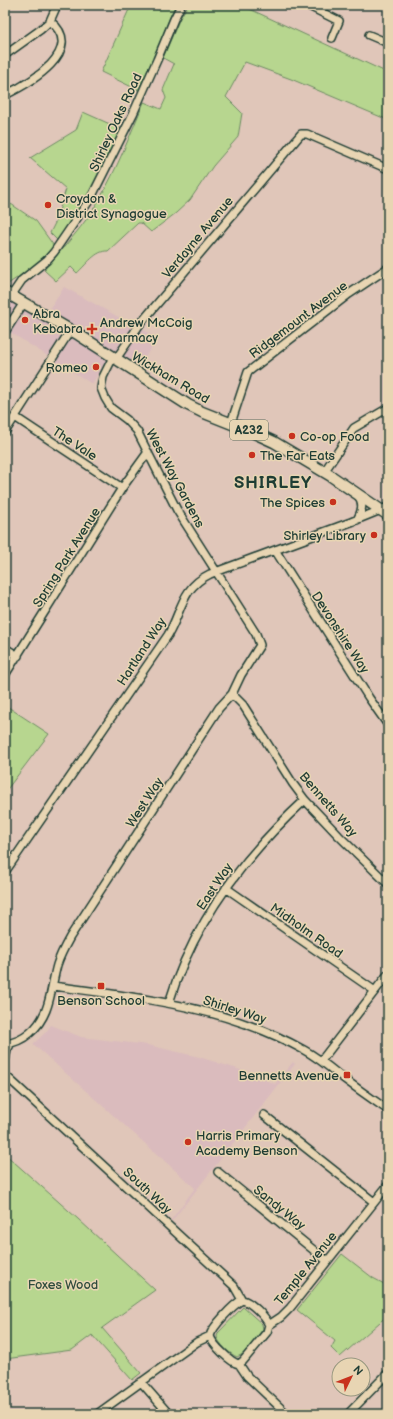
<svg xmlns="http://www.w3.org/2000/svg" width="393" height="1419" font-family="'Balsamiq Sans',sans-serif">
	<rect width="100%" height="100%" fill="#e0c6b9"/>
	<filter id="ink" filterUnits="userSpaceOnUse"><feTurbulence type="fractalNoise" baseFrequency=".025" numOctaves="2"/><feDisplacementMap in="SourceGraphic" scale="8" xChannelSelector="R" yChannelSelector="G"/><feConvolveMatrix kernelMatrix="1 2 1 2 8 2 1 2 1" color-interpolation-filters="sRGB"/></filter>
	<g filter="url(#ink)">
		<path fill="#dabbbd" d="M64,287L131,324L143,329L157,339L133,376L107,359L92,384L5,329V296L43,320Z
			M51,1025L81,1037L148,1045L199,1057L241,1070L275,1084L293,1062L295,1064L172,1221L171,1220L195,1188L33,1044L46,1032Z"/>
		<path fill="#b7d68f" stroke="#6b8a62" d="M131,5H148L159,10L161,5H176L172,12L155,55L138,90L101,72Z
			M188,5H241L388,73V120L291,79L245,62L226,97L242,113L238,137L213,166L190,200L176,213L151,232L141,223H138L108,251C96,250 86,265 77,273L71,267L56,281L44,270C63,248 84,226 99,200C117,169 130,135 144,102L161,109L166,98L163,90L174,64L163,58L180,18Z
			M83,112L121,129L92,191L58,241L50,233L55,223L66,189L30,158L76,130Z
			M11,204L36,221L54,246L36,265L8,284L5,283V219L8,215Z
			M5,705L49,734L5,792Z
			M5,1154L78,1219L155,1290L102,1328L141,1373L132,1380L92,1335L72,1350L5,1359Z
			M342,1254L373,1278L388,1286V1315L340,1357L331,1348L335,1341L297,1310Z
			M243,1307L262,1324L263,1329L243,1354L237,1357C230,1354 219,1344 217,1337L218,1333Z"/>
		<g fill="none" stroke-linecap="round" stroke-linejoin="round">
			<g stroke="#1f3d34" stroke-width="10">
				<path id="minor" d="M307,5L339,21L332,38
					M369,35L388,43
					M5,55L40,30L50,21L57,5
					M5,95C30,83 87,50 50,21
					M11,296L22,280L47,260L54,252L91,198L133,114L157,60L174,19L181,5
					M5,332L23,304
					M116,359L140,324L301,134H307L388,169
					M15,417L122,488
					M231,423L248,372L349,294L388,268
					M5,432L70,331
					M324,472L354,428L388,408
					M357,520C362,511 364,504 358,495
					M275,550L369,698L388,725
					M5,648L18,656
					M5,675L122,488L148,452
					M232,694L243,705L293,784L305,800L339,836L388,884
					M5,872L168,635C182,611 181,588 210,574L351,522L388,507
					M226,888L375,991
					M53,986C139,997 227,1007 304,1050C317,1057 328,1066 339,1075C355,1087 372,1099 388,1110
					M169,1003C193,923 244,856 305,800
					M5,1044C15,1043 23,1039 30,1033C51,1015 50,990 57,965C60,955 65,946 70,937L219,708L232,694L241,675L260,645L256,634L177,510L137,431L127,420L111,408L105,398L101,388L103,377L113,357
					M5,1060L7,1050L11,1043
					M321,1061L388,974
					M5,1075L234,1286L242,1300
					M264,1115L374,1202
					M218,1172L327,1261
					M242,1300C250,1301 266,1317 269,1325
					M210,1336C212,1344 231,1363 239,1364L247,1376L287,1414
					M239,1364L243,1361L267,1332L269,1325L281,1317L290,1308L388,1185
					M141,1382L169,1414
					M97,1414L197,1342L210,1336C212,1327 234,1304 242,1300
					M348,1414L388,1373"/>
			</g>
			<g stroke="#1f3d34" stroke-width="13">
				<path id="highway" d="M5,292L79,335L188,405L202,412L250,431L274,442L331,476L388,515"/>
			</g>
			<use href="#minor" stroke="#e8d5b3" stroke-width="7"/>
			<use href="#highway" stroke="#e8d5b3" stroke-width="10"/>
		</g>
	</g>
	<g fill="#c8321e" stroke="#e8d5b3" stroke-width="1.5">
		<circle cx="48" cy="205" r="4"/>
		<circle cx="25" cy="320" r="4"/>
		<path d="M90 323h4v4h4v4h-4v4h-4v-4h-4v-4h4z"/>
		<circle cx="96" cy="367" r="4"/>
		<circle cx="292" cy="436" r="4"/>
		<circle cx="252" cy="455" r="4"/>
		<circle cx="333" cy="502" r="4"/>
		<circle cx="374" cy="535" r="4"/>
		<rect x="97" y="982" width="8" height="8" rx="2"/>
		<rect x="343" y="1071" width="8" height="8" rx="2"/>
		<circle cx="188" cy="1142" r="4"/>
	</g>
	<g text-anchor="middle" stroke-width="3" stroke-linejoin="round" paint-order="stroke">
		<rect fill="#e8d5b3" stroke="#5b6b5a" stroke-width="1" x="230" y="420" width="38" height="20" rx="3"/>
		<g font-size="12" font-weight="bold" fill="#1f3d34">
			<text x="249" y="434">A232</text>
		</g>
		<g font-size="13" fill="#1f3d34" stroke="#e8d5b3">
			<text transform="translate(115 122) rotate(-65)" y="5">Shirley Oaks Road</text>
			<text transform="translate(197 237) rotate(-50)" y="5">Verdayne Avenue</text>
			<text transform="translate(298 319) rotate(-37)" y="5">Ridgemount Avenue</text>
			<text transform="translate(171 377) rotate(31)" y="5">Wickham Road</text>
			<text transform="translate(75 443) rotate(33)" y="5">The Vale</text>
			<text transform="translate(176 478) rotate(62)" y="5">West Way Gardens</text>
			<text transform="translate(66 557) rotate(-58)" y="5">Spring Park Avenue</text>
			<text transform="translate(341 632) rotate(57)" y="5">Devonshire Way</text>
			<text transform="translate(141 651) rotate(-57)" y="5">Hartland Way</text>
			<text transform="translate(144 802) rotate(-57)" y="5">West Way</text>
			<text transform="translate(329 804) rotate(49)" y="5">Bennetts Way</text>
			<text transform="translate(214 886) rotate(-56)" y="5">East Way</text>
			<text transform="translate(307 930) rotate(35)" y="5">Midholm Road</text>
			<text transform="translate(235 1009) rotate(18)" y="5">Shirley Way</text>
			<text transform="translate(148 1190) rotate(43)" y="5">South Way</text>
			<text transform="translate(280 1207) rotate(39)" y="5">Sandy Way</text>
			<text transform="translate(305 1268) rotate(-51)" y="5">Temple Avenue</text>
		</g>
		<g font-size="13" fill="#1f3d34" stroke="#e8d5b3" text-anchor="start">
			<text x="56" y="203">Croydon &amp;<tspan x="56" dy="15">District Synagogue</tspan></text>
			<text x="33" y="318">Abra<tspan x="33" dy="15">Kebabra</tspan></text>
			<text x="100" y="327">Andrew McCoig<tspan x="100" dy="15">Pharmacy</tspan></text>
			<text x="88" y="372" text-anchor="end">Romeo</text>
			<text x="300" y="441">Co-op Food</text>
			<text x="260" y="460">The Far Eats</text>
			<text x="325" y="507" text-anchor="end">The Spices</text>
			<text x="366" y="540" text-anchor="end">Shirley Library</text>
			<text x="101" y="1005" text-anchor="middle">Benson School</text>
			<text x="339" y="1080" text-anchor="end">Bennetts Avenue</text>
			<text x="196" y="1140">Harris Primary<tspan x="196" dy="15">Academy Benson</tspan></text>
		</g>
		<g font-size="13" fill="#2e4c3d" stroke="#e8d5b3">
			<text x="63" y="1289">Foxes Wood</text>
		</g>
		<g font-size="17" font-weight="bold" letter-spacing="1" fill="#1f3d34" stroke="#e8d5b3">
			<text x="273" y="488">SHIRLEY</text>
		</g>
	</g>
	<rect width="393" height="1419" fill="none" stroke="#e8d5b3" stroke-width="20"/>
	<rect x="10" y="10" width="373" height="1399" fill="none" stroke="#1f3d34" stroke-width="1.5" filter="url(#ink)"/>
	<g transform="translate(351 1377) rotate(47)"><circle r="19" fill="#e8d5b3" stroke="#989880"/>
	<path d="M0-3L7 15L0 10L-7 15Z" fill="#c8321e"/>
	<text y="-6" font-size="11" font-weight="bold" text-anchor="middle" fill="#1f3d34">N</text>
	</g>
</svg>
